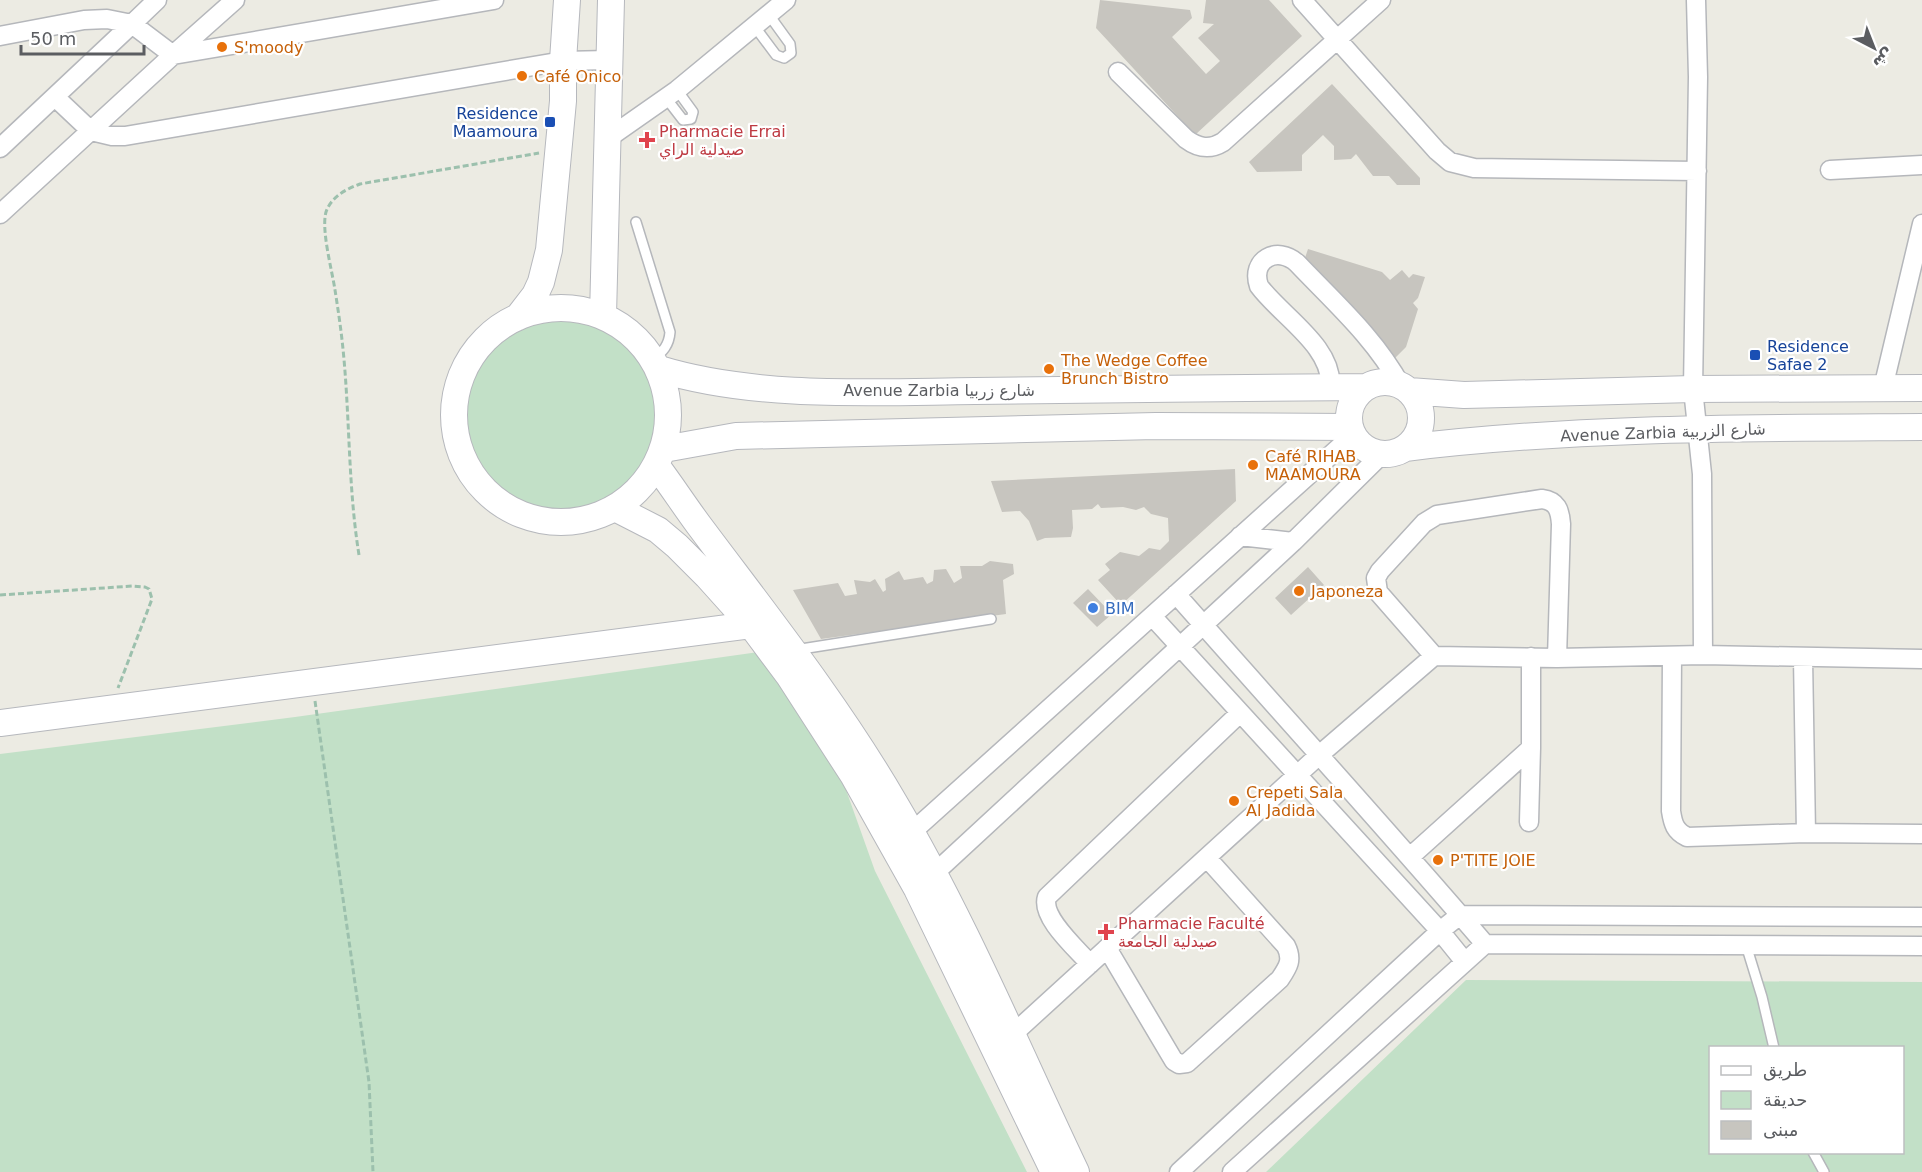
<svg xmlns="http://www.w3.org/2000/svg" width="1922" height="1172" font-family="'DejaVu Sans','Noto Sans Arabic',sans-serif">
	<rect width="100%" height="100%" fill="#ecebe3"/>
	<path fill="#c2e0c7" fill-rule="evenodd" d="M466 415a96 96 0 1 1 192 0a96 96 0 1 1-192 0Z
		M795,647L875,871L1027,1172H0V754L295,717Z
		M1466,980L1922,982V1172H1266ZM1710,1048H1902V1152H1710Z"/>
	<path fill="#c7c5bf" d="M1100,0L1190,10L1192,18L1172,37L1206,74L1220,61L1198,38L1214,24L1203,23L1206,0H1269L1302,36L1195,135L1096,28Z
		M1332,84L1420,178V185H1397L1389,176H1373L1356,154L1351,159L1334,160V146L1323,135L1302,155V171L1257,172L1249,162Z
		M1308,249L1382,272L1390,280L1402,270L1409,278L1413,274L1425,277L1418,298L1413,303L1418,309L1406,347L1394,359L1304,261Z
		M1235,469L1236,501L1121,605L1098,580L1110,570L1105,564L1120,552L1139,556L1149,548L1160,550L1169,541L1168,518L1151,514L1144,507L1136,510L1123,507L1101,508L1098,504L1092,509L1072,510L1073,528L1071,537L1045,538L1037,541L1029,521L1020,511L1002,512L991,481Z
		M990,561L1013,564L1014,574L1003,580L1006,614L821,639L793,590L838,583L845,596L857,594L854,580L870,582L875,579L883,592L886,590L885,579L899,571L904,580L923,577L927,584L933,581L934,570L946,569L954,583L962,578L960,566H982Z
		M1308,567L1324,585L1291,615L1275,598Z
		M1088,589L1112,614L1097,627L1073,603Z"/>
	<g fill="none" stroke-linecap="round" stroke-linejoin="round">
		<g stroke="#b5b7bb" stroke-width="12">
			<path id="lane" d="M755,27L776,55L784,58L791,53L790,44L769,15
				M666,98L683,120L691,119L693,112L677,90
				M636,222L670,332C669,345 663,352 653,359
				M795,650L991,619
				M1746,945L1762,997L1774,1048
				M1813,1152L1824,1172"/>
		</g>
		<g stroke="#b5b7bb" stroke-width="21">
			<path id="street" d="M1302,0L1437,151L1450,162L1474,168L1697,171
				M1696,0L1698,77L1693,389L1702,474L1703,655
				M0,36L84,20L107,19L132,24L157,0
				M1118,72L1186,139C1198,148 1210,150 1223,142L1381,0
				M55,97L91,131L112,136H125L563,61L608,60
				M607,139L677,90L786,0
				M0,148L132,24L173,55L494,0
				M1830,170L1922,165
				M0,214L173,55L235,0
				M1330,387C1334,347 1281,316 1259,286C1250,260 1277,245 1297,263C1334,302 1375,338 1401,386
				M1883,388L1922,224
				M1240,536L1293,542
				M1176,594C1279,711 1384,826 1485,944
				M1152,616L1440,931L1465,962
				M1434,656L1378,592L1376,578L1380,571L1424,523L1437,515L1542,499C1557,501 1560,510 1561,524L1557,658
				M1672,656L1671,811C1673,824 1675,831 1687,837L1806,833L1922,834
				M1803,658L1806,833
				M1529,822L1531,748
				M902,841L1353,435
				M1411,856L1531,748V657
				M926,881L1293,542L1382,454
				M1107,948L1174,1061L1179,1064L1187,1063L1280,979C1288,967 1293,960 1286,946L1207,858
				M1090,964C1077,949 1040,917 1047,897L1240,713
				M1013,1034L1318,756L1434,656L1557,658L1703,655L1922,659
				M1179,1172L1440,931L1460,915L1922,917
				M1232,1172L1485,944L1922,946"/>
		</g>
		<g stroke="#b6b8bd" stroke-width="28">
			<path id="secondary" d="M454 415a107 107 0 1 1 214 0a107 107 0 1 1-214 0Z
				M603,316L611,0
				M518,317L535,295L541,282L549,250L563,101V61L567,0
				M659,369C757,399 873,392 975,391C1105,389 1236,388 1366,387
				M1349 418a36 36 0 1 1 72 0a36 36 0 1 1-72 0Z
				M1409,391L1464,395L1693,389L1922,388
				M1405,448C1576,427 1750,428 1922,427
				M664,449L736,436L1156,426L1350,427
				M656,465C671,485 684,505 698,524C766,615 837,704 894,802C964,920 1017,1048 1076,1172
				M615,508L658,530L677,546L707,576L751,625L789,676L853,775L917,889L1054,1172
				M0,723L751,625"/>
		</g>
		<path stroke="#9cc0ad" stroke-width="3" stroke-dasharray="6 3" stroke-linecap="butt" d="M359,555C348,487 350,418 343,349C341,329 338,309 335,290C332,270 321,230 326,212C331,197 346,189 360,184L539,153
			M0,595L133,586L145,587L149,589L152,599L118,688
			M315,701L369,1082L373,1172"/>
		<use href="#lane" stroke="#fff" stroke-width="9"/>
		<use href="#street" stroke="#fff" stroke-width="18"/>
		<use href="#secondary" stroke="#fff" stroke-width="26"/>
	</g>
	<g fill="#e8710a" stroke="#fff" stroke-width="2">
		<circle cx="222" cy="47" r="6"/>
		<circle cx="522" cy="76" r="6"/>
		<circle cx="1049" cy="369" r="6"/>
		<circle cx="1253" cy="465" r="6"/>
		<circle cx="1299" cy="591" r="6"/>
		<circle cx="1234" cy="801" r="6"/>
		<circle cx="1438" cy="860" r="6"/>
	</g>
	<g fill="#1a4fb4" stroke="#fff" stroke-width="2">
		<rect x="544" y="116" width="12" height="12" rx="3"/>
		<rect x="1749" y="349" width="12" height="12" rx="3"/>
	</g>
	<g fill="#e0444e" stroke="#fff" stroke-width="2">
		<path d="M644 131h6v6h6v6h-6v6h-6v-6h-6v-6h6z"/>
		<path d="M1103 923h6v6h6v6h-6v6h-6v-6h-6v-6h6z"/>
	</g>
	<circle fill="#3f7fe0" stroke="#fff" stroke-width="2" cx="1093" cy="608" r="6"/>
	<g text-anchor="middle" stroke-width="4.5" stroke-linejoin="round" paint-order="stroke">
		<g font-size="16" fill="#c56008" stroke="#fff" text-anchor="start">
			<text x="234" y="53">S'moody</text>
			<text x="534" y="82">Café Onico</text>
			<text x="1061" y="366">The Wedge Coffee<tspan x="1061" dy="18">Brunch Bistro</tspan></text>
			<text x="1265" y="462">Café RIHAB<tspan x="1265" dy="18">MAAMOURA</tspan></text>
			<text x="1311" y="597">Japoneza</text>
			<text x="1246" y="798">Crepeti Sala<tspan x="1246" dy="18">Al Jadida</tspan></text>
			<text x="1450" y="866">P'TITE JOIE</text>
		</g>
		<g font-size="16" fill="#164399" stroke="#fff" text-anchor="end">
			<text x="538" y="119">Residence<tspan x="538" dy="18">Maamoura</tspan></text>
			<text x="1767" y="352" text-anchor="start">Residence<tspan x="1767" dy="18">Safae 2</tspan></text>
		</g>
		<g font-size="16" fill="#be3a42" stroke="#fff" text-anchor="start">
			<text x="659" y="137">Pharmacie Errai<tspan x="659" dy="18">صيدلية الراي</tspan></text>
			<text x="1118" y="929">Pharmacie Faculté<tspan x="1118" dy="18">صيدلية الجامعة</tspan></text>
		</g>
		<g font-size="16" fill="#5b5d61" stroke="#fff">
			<text x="939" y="396">Avenue Zarbia شارع زربيا</text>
			<text transform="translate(1663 432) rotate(-2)" y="6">Avenue Zarbia شارع الزربية</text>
		</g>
		<g font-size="16" fill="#366cbe" stroke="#fff" text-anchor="start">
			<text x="1105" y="614">BIM</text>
		</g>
	</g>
	<rect x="1709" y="1046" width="195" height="108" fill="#ffffff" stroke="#bdbec0" stroke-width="1.5"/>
	<rect x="1721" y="1066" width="30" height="9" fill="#ffffff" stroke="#bdbec0" stroke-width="1.5"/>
	<text x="1763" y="1076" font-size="18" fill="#5b5d61">طريق</text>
	<rect x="1721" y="1091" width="30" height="18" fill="#c2e0c7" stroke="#bdbec0" stroke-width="1.5"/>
	<text x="1763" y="1106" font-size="18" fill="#5b5d61">حديقة</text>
	<rect x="1721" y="1121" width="30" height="18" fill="#c7c5bf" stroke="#bdbec0" stroke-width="1.5"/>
	<text x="1763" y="1136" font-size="18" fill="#5b5d61">مبنى</text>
	<g transform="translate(1874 48) rotate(138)" stroke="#ffffff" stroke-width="4.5" paint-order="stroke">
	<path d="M0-4.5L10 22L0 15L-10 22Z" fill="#5b5d61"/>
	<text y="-9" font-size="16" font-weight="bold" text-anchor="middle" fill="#5b5d61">ش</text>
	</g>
	<path d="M21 45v9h123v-9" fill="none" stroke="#5b5d61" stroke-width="3"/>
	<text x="30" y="45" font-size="18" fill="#5b5d61" stroke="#ffffff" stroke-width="4.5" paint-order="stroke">50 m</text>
</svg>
